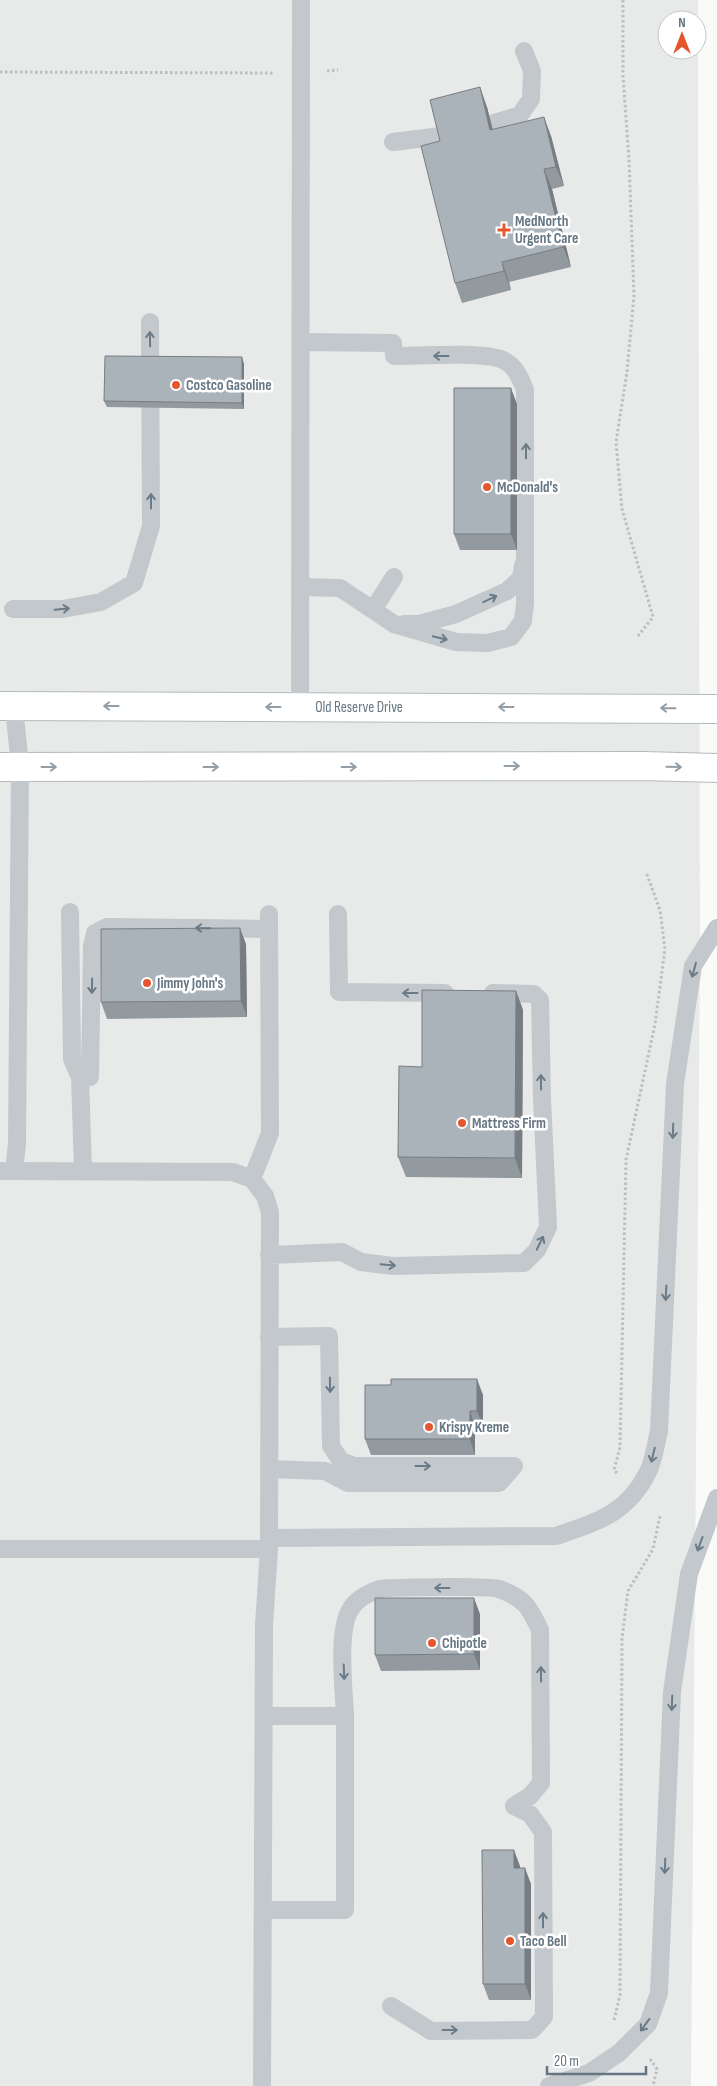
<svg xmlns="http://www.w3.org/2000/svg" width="717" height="2086" font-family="'Sofia Sans Condensed',sans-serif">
	<rect width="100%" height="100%" fill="#fafaf8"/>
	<path fill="#e8e9e9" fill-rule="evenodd" d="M0,0H698L700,948L691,2086H0ZM667,20H697V50H667Z"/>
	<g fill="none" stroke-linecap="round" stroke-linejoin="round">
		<g stroke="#b3babf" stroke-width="30">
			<path id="secondary" d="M0,706L717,709
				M0,767L643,766L717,768"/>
		</g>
		<path stroke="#bbbfc2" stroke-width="3" stroke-dasharray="2.5 2.5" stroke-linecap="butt" d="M623,0V76L629,159L634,296L627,372L616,442L622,509L653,617L638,636
			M327,71L338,70
			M0,72L275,73
			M617,1473L614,1470L620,1447L626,1160L655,1024L665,949L660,910L646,872
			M614,2020L620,1995L622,1638L628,1591L653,1549L660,1516
			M650,2059L657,2069L653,2086"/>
		<path stroke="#c3c8cc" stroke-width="18" d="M491,124L520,115L531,99L532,71L524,51
			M393,142L441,136
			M300,587L340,588L394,624L456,642L488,643L511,637L523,621L525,603V390C521,379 515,365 503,360C483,351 418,356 394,356L393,343L301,342
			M13,609H63L101,602L134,583L151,526L150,322
			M373,610L394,577
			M404,624H419L456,614L507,591L521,578L523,565
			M14,706L20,767L17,1144L14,1171
			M300,707L301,0
			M70,912L72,1059L80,1077L83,1171
			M338,914L339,992L445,993
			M90,1077L92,946L95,933L107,927L269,929
			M0,1171L233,1172L252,1179L265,1196L270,1212L269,1549H0
			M252,1179L270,1133L269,914
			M269,1255L342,1252L361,1262L393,1266L524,1263L537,1250L548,1227L542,1098L540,1000L534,994L493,993
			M269,1337L329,1336L331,1446L341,1461L354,1466H514
			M269,1469L325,1471L348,1483H499L514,1466
			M269,1538L556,1536C597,1522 627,1514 648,1472C654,1460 656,1443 659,1431L675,1084L693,966L717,928
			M345,1716C344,1690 337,1632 350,1610C356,1599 368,1593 380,1589C388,1587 492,1586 499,1589C524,1598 529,1606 540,1630L541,1783L530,1796L514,1806L530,1814L543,1832L544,2017L532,2030L431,2031L391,2006
			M263,1910H345V1716H264
			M262,2086L264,1625L269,1549
			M549,2086L589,2073L619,2053L648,2024L659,1993L672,1692L689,1574L717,1498"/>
		<use href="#secondary" stroke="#fff" stroke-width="28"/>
	</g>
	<path fill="#929a9f" d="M487,107L492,129L551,136L564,186L552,189L571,267L509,282L511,290L462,303L455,283Z
		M244,364V409L107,407L104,401Z
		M517,404V550H460L454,534Z
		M246,944L247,1017L107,1019L101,1002Z
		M516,991L523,1010L522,1178L406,1177L398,1157L422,1067Z
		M483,1395V1427H475V1455H371L365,1439Z
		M480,1614V1670L381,1671L375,1655Z
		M520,1866V1868L531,1884V2000H489L483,1984Z"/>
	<path fill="#777d82" d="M480,87L487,107L498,150L490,130Z
		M544,117L551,136L564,186L556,167Z
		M544,169L552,189L571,267L563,247Z
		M502,262L509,282L511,290L504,271Z
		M242,357L244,364V409L242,403Z
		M511,388L517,404V550L511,534Z
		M240,928L246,944L247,1017L241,1001Z
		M516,991L523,1010L522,1178L515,1158Z
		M477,1379L483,1395V1427L477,1411Z
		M470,1411L475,1427V1455L470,1439Z
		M474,1598L480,1614V1670L474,1654Z
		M514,1850L520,1866V1884L514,1868Z
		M525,1868L531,1884V2000L525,1984Z"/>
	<path fill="#aab3b9" stroke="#777d82" d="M480,87L490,130L544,117L556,167L544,169L563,247L502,262L504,271L455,283L421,146L440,141L430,100Z
		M105,356L242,357V403L104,401Z
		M454,388H511V534H454Z
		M240,928L241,1001L101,1002V929Z
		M422,990L516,991L515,1158L398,1157L399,1066L422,1067Z
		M391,1379H477V1411H470V1439H365V1385H391Z
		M375,1598H474V1654L375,1655Z
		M482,1850H514V1868H525V1984H483Z"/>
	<defs><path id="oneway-shaft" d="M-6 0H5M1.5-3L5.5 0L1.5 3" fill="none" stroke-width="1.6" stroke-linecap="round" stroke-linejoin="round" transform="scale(1.25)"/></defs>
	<g stroke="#6a7a87">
		<use href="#oneway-shaft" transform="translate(150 339) rotate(-91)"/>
		<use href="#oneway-shaft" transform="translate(441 356) rotate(180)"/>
		<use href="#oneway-shaft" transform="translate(526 451) rotate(-90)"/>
		<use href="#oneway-shaft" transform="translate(151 501) rotate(-90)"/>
		<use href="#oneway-shaft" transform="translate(490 599) rotate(-25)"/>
		<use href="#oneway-shaft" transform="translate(62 609) rotate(-5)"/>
		<use href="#oneway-shaft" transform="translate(440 638) rotate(14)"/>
		<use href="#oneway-shaft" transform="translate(203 928) rotate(-179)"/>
		<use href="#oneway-shaft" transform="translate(694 970) rotate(105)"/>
		<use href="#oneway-shaft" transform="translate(92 986) rotate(91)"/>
		<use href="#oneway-shaft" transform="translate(410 993) rotate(-180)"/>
		<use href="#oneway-shaft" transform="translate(541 1082) rotate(-91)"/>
		<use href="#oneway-shaft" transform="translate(673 1131) rotate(92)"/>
		<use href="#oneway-shaft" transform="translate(540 1243) rotate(-64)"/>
		<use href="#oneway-shaft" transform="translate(388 1265) rotate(5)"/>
		<use href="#oneway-shaft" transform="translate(666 1293) rotate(93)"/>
		<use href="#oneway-shaft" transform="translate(330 1385) rotate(89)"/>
		<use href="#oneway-shaft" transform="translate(653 1455) rotate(104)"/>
		<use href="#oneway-shaft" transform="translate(423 1466)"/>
		<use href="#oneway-shaft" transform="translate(700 1544) rotate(110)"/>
		<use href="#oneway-shaft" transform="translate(442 1588) rotate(180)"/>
		<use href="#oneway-shaft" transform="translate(344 1672) rotate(88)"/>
		<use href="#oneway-shaft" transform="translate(541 1674) rotate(-91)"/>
		<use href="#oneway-shaft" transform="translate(672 1703) rotate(92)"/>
		<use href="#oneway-shaft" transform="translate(665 1866) rotate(92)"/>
		<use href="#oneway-shaft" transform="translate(543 1920) rotate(-90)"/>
		<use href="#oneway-shaft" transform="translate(645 2025) rotate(126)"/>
		<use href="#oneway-shaft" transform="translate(450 2030)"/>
	</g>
	<g stroke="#939fa8">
		<use href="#oneway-shaft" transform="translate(111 706) rotate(-180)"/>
		<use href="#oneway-shaft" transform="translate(273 707) rotate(-180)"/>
		<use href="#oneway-shaft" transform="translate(506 707) rotate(-180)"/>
		<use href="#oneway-shaft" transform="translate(668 708) rotate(-179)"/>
		<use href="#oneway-shaft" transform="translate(512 766)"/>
		<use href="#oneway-shaft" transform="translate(49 767)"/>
		<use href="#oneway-shaft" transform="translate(211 767)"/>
		<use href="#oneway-shaft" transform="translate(349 767)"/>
		<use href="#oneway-shaft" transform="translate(674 767) rotate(1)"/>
	</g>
	<g fill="#e4572e" stroke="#fff" stroke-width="2">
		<path d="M501.5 222.5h5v5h5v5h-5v5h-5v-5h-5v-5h5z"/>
		<circle cx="176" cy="385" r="5"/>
		<circle cx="487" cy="487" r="5"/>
		<circle cx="147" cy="983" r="5"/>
		<circle cx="462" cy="1123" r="5"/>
		<circle cx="429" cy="1427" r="5"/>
		<circle cx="432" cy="1643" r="5"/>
		<circle cx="510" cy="1941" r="5"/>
	</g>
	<g text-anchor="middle" stroke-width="5" stroke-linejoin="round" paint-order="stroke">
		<g font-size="15" font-weight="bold" fill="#657683" stroke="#fff" text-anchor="start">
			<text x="515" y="226">MedNorth<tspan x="515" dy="17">Urgent Care</tspan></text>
			<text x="186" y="390">Costco Gasoline</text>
			<text x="497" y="492">McDonald's</text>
			<text x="157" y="988">Jimmy John's</text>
			<text x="472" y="1128">Mattress Firm</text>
			<text x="439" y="1432">Krispy Kreme</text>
			<text x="442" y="1648">Chipotle</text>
			<text x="520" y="1946">Taco Bell</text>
		</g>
		<g font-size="15" fill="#657683" stroke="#fff">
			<text x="359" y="712">Old Reserve Drive</text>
		</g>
	</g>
	<g transform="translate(682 35)"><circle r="24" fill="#ffffff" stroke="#c1c8cd"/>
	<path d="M0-4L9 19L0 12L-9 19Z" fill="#e4572e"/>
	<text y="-8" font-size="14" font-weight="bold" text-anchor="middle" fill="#657683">N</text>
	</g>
	<path d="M547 2066v8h99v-8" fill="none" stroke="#657683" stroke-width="2.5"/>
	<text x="554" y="2066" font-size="15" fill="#657683" stroke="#ffffff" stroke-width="4" paint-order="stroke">20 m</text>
</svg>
